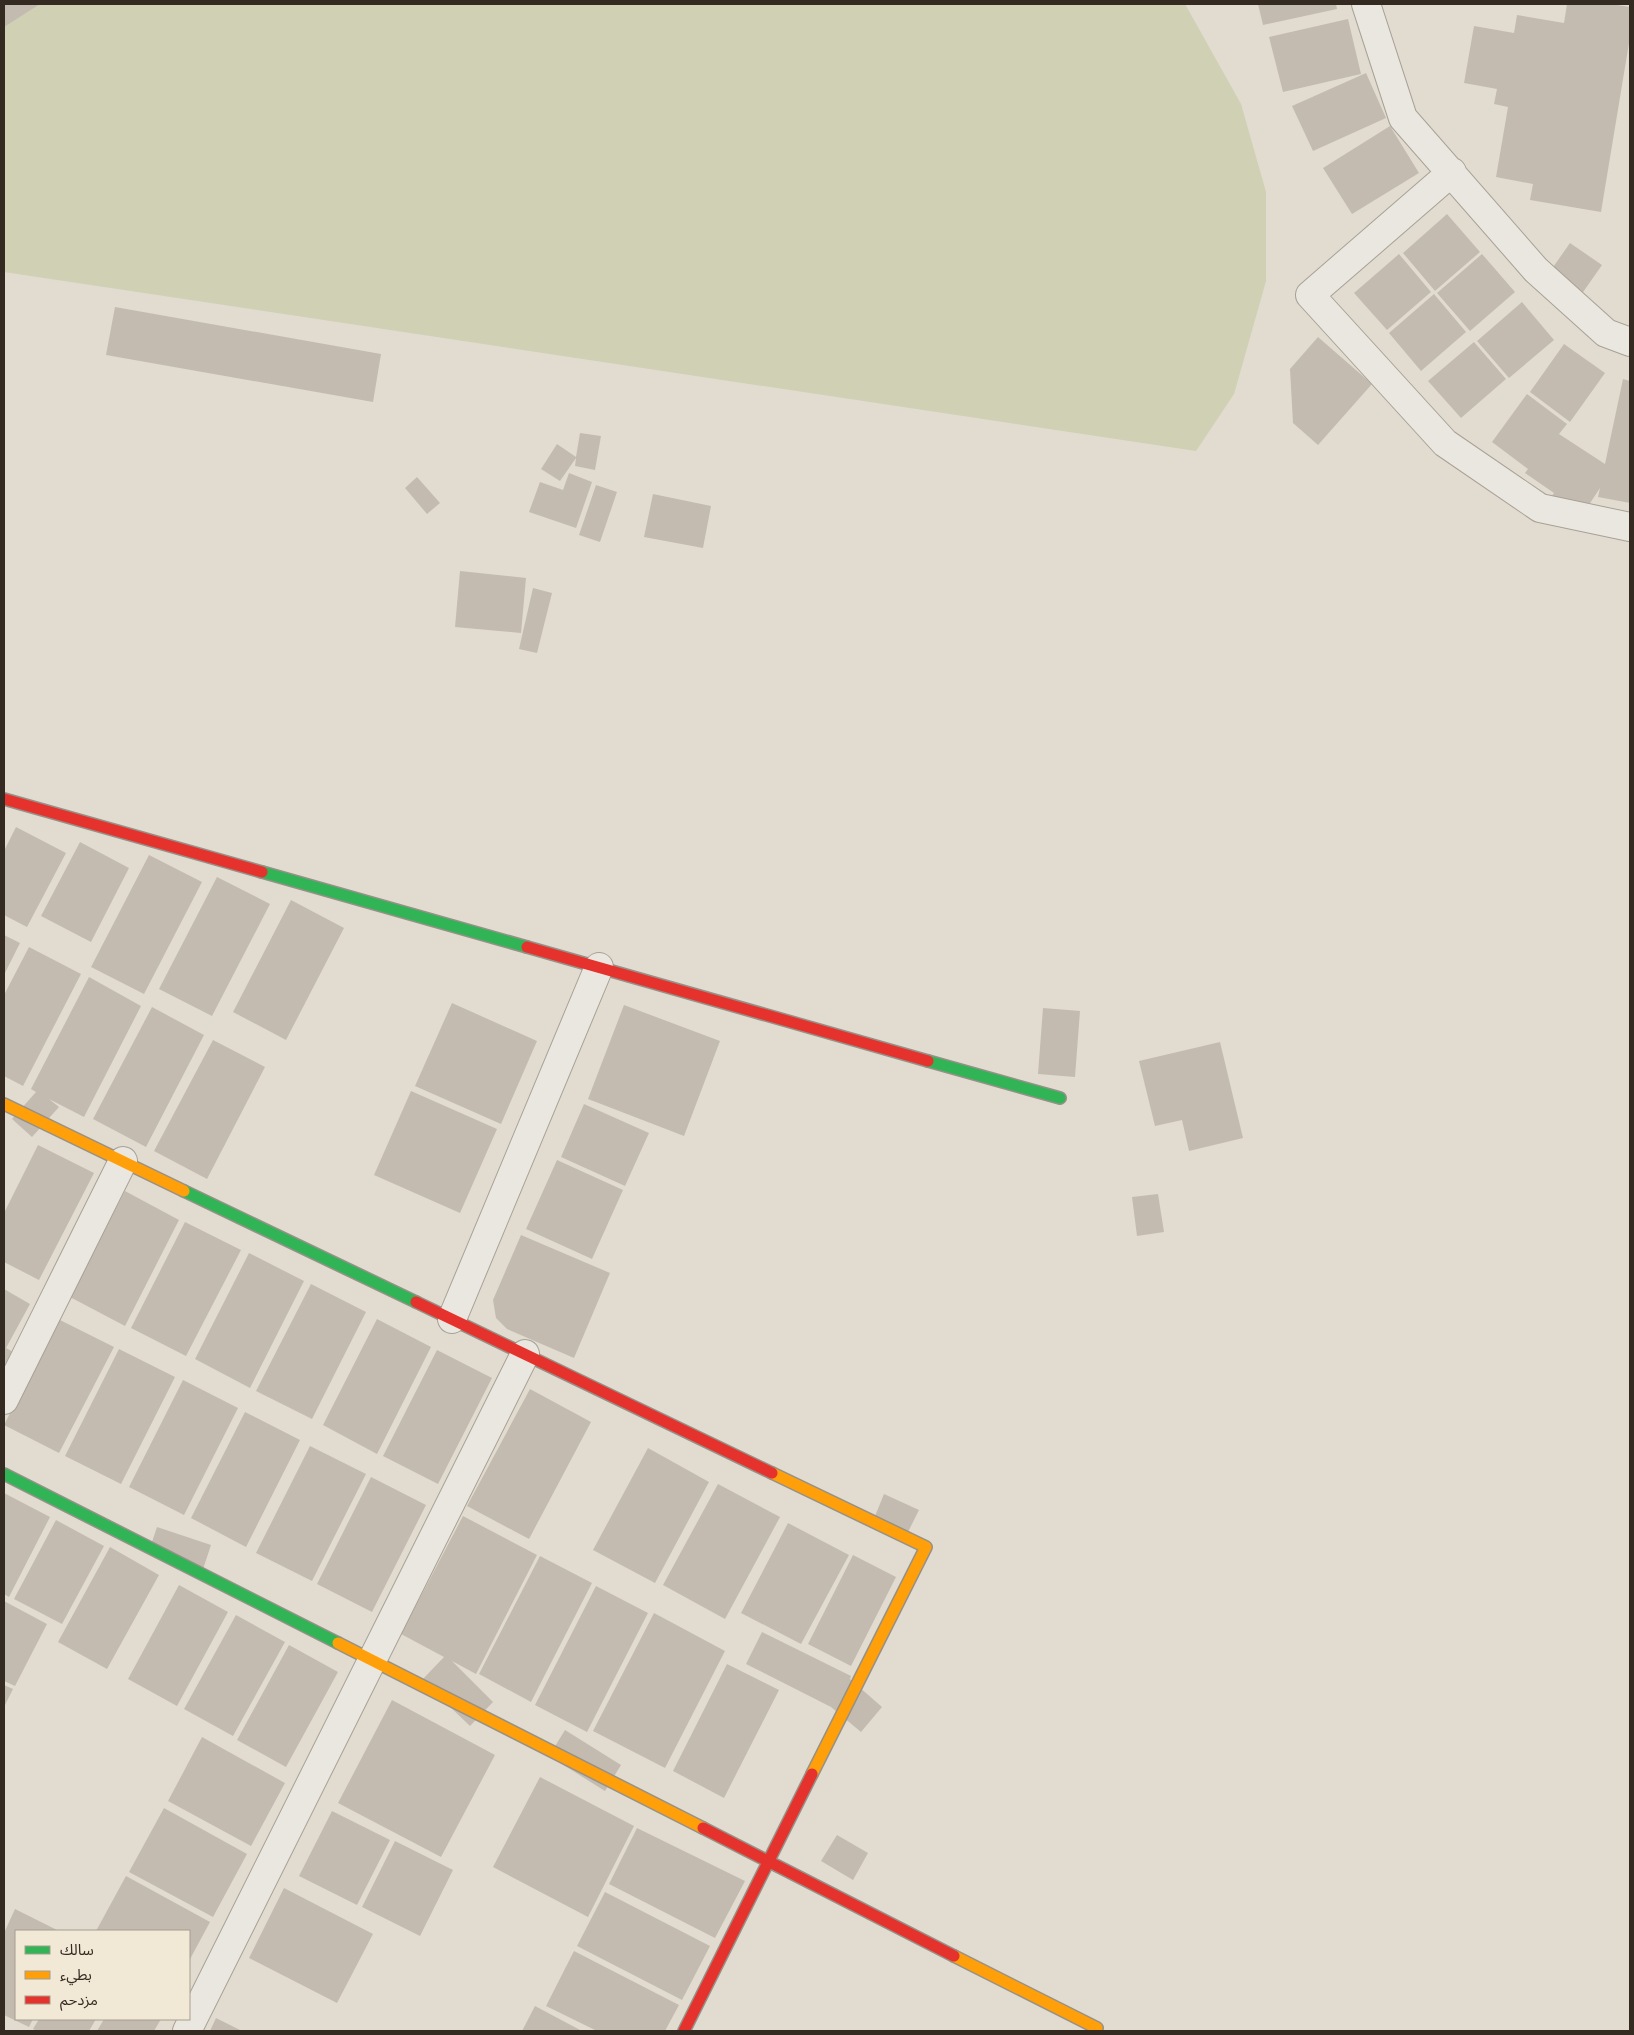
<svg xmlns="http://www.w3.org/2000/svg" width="1634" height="2035" font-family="'IBM Plex Serif','Noto Sans Arabic',serif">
	<rect width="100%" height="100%" fill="#e1dccf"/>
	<path fill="#cfd0b4" d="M4,4H1185L1241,104L1266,192V281L1234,394L1196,451L4,272Z"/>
	<path fill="#c4bbb0" d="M4,4H40L4,27Z
		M1258,4H1336L1337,9L1263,25Z
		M1567,4H1611L1630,7V37L1601,212L1530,200L1533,184L1496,177L1508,107L1494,104L1497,89L1464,83L1474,26L1514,33L1517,15L1564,23Z
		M1348,19L1361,74L1283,92L1269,37Z
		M1366,73L1386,118L1313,151L1292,106Z
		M1390,126L1419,173L1352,214L1323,168Z
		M1447,214L1480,252L1435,291L1403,253Z
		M1570,243L1602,265L1581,295L1549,273Z
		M1399,254L1431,292L1387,330L1354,293Z
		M1482,254L1515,292L1470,331L1437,293Z
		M1434,294L1466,332L1421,371L1389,333Z
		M1522,302L1554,340L1509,378L1477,341Z
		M115,307L381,354L373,402L106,355Z
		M1318,337L1372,384L1318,445L1293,423L1290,369Z
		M1474,342L1506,379L1461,418L1428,381Z
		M1564,344L1605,373L1570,422L1530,392Z
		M1623,379L1630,381V503L1598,497L1600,488L1575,526L1545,506L1554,493L1525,473L1528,469L1492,442L1527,394L1567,424L1559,434L1605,464Z
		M580,433L601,436L595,470L575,466L576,458L560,481L541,469L557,444L576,457Z
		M569,473L592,482L576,528L529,512L540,482L563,490Z
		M417,477L440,503L427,514L405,488Z
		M596,485L617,492L600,542L579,535Z
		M653,494L711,506L703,548L644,537Z
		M460,571L526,578L521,633L455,627Z
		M533,588L552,593L537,653L519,649Z
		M16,827L66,853L27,927L4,915V851Z
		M80,842L129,868L91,942L41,916Z
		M149,855L202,882L144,994L91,967Z
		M217,877L270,904L212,1016L159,989Z
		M291,900L344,928L286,1040L233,1012Z
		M4,935L20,943L4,975Z
		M29,947L81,974L23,1086L4,1076V995Z
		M89,977L141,1006L84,1117L49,1099L59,1107L32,1137L12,1119L36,1092L31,1089Z
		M452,1003L537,1041L501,1124L415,1086Z
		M624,1005L720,1041L684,1136L588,1099Z
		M152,1007L204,1035L146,1147L93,1119Z
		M1043,1008L1080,1011L1075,1077L1038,1074Z
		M213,1040L265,1067L207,1179L154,1151Z
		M1220,1042L1243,1138L1189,1151L1182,1120L1155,1126L1139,1061Z
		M411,1091L497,1129L460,1213L374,1175Z
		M584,1104L649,1133L625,1186L561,1157Z
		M38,1145L94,1173L39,1280L4,1262V1213Z
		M557,1160L623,1190L592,1259L526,1229Z
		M125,1191L179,1220L125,1326L70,1297Z
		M1158,1194L1164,1232L1137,1236L1132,1197Z
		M185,1222L241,1250L186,1356L131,1328Z
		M521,1235L610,1273L574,1358L507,1329L496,1318L493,1300Z
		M249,1253L304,1281L250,1388L195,1359Z
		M311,1284L366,1312L312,1419L256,1391Z
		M4,1289L30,1304L6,1348L34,1364L4,1386Z
		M58,1319L114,1347L59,1453L4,1425Z
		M377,1319L431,1347L377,1454L323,1425Z
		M119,1349L175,1377L121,1484L65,1456Z
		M437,1350L492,1378L438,1484L383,1456Z
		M183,1380L238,1408L184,1515L129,1487Z
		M530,1389L591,1422L529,1539L467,1506Z
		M245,1412L300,1440L246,1547L191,1518Z
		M310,1446L366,1474L312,1581L256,1553Z
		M648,1448L709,1482L655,1583L593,1550Z
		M371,1477L426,1505L372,1612L317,1584Z
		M718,1484L780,1517L725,1619L663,1585Z
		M4,1493L50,1517L9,1597L4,1594Z
		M884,1494L919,1510L906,1536L873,1521Z
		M463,1516L537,1555L476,1674L452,1661L493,1702L470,1726L422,1680L444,1657L401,1634Z
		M56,1520L104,1546L62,1624L14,1599Z
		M788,1523L849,1555L801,1644L741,1613Z
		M157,1527L211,1545L203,1569L149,1551Z
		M110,1547L159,1575L107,1669L58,1642Z
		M853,1555L896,1577L851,1666L808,1644Z
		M540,1556L592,1583L531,1702L479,1674Z
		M179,1585L228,1612L177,1706L128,1679Z
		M596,1586L648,1613L587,1732L535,1705Z
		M4,1601L47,1624L15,1686L4,1681Z
		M654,1613L725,1651L665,1768L593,1731Z
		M236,1615L285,1642L233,1736L184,1709Z
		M762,1632L851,1676L850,1679L882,1707L861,1732L831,1707L746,1664Z
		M289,1645L338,1672L286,1767L237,1740Z
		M727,1664L779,1690L724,1798L673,1771Z
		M4,1685L13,1689L4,1707Z
		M392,1700L495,1755L441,1857L338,1803Z
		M565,1730L621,1765L605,1791L549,1756Z
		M202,1737L285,1783L251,1846L168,1801Z
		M540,1777L634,1826L588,1917L493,1867Z
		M164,1808L247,1854L213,1917L129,1872Z
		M332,1811L390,1840L357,1905L299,1876Z
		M637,1828L745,1881L715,1938L609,1884Z
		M837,1835L868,1853L853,1880L821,1861Z
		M395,1841L453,1870L420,1936L362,1907Z
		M126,1876L210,1922L189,1961V1931H96Z
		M284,1888L373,1934L337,2003L249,1958Z
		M605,1892L710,1946L682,2000L577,1946Z
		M15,1909L59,1931H16V2019H33L29,2027L4,2015V1933Z
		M574,1951L679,2005L665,2031H597L546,2006Z
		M535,2006L582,2031H522Z
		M216,2018L242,2031H210Z
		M39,2019H96L89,2031H37L33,2029Z
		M104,2019H161L154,2031H97Z"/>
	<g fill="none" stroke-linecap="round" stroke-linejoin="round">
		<g stroke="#a7a197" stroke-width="30">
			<path id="street" d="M1366,4L1403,118L1536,270L1606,333L1630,342
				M1452,172L1310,295L1445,443L1540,508L1630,527
				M452,1319L599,967
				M4,1400L123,1161
				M187,2031L525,1354"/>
		</g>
		<g stroke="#969188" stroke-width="14">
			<path id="fast" d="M262,872L527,947
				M928,1061L1060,1098
				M184,1191L416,1302
				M4,1474L338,1643"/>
		</g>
		<g stroke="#969188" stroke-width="14">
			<path id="slow" d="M4,1104L184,1191
				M772,1473L926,1547L812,1774
				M338,1643L703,1828
				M954,1956L1097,2028L1095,2031"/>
		</g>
		<g stroke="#969188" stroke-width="14">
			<path id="jam" d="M4,799L262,872
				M527,947L928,1061
				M416,1302L772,1473
				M703,1828L954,1956
				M684,2031L812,1774"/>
		</g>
		<use href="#street" stroke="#eae7e0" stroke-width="28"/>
		<use href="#fast" stroke="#30b455" stroke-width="11"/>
		<use href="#slow" stroke="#ff9f0a" stroke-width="11"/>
		<use href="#jam" stroke="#e5322d" stroke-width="11"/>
	</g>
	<rect width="1634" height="2035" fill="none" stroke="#352a21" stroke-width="10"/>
	<rect x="15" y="1930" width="175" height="90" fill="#f1e9d6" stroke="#a69d8e"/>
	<rect x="25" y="1946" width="25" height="8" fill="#30b455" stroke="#a69d8e"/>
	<text x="60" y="1955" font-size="15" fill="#352a21">سالك</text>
	<rect x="25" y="1971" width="25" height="8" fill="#ff9f0a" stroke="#a69d8e"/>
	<text x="60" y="1980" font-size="15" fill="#352a21">بطيء</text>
	<rect x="25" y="1996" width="25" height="8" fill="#e5322d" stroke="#a69d8e"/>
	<text x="60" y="2005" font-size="15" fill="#352a21">مزدحم</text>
</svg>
